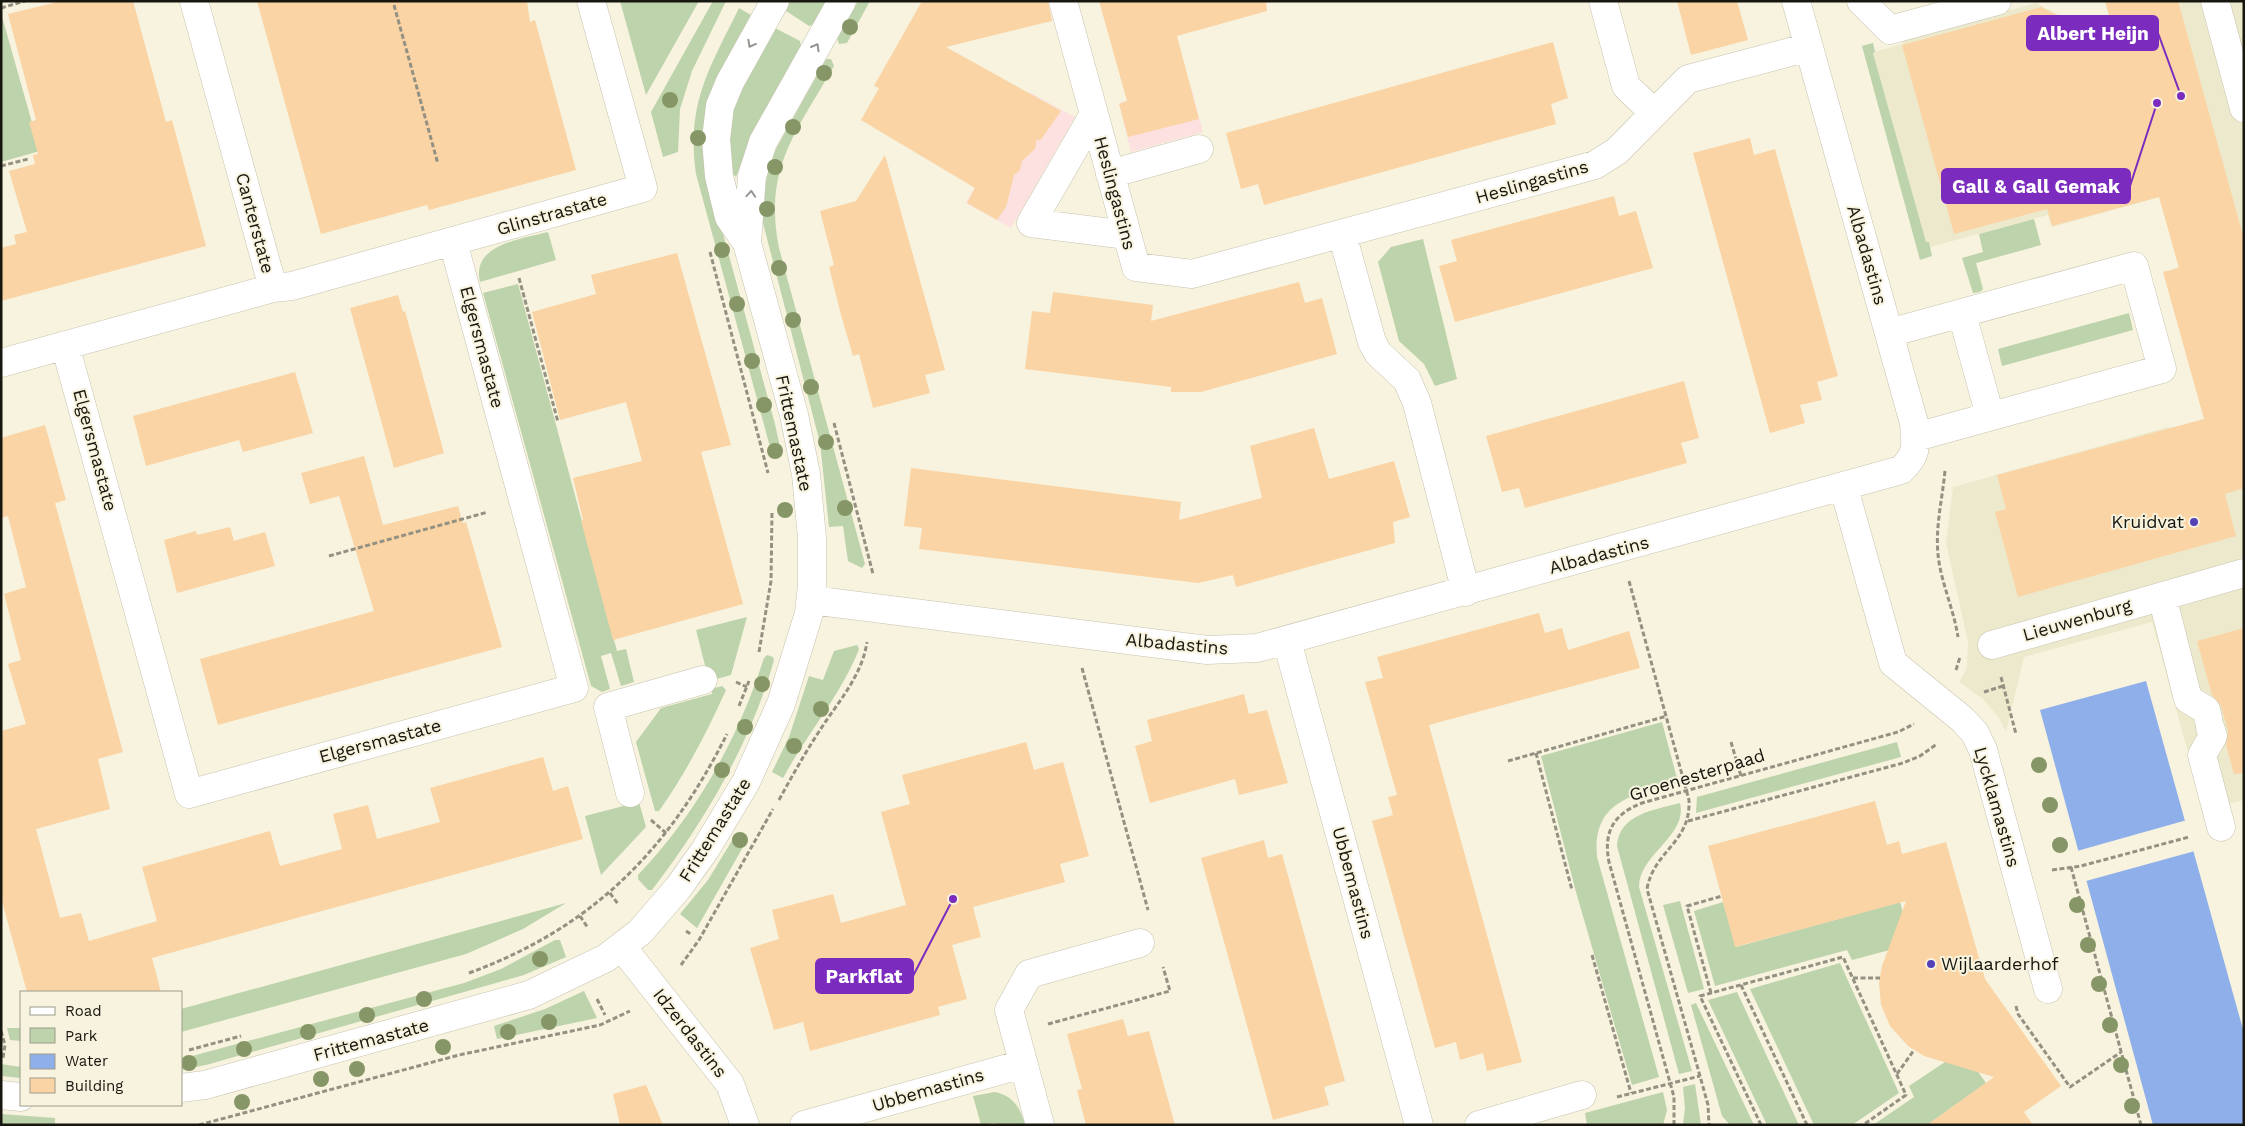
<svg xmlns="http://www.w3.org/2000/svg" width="2245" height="1126" font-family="'Work Sans',sans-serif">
	<rect width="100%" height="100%" fill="#f7f3de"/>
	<path fill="#ede9cc" d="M2106,1H2244V800L2204,810L2152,622L2024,657L2006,732L1999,718L1983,699L1959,682L1967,668L1968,642L1946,543L1953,487L2168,427L2214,453L2222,451L2172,269L2179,267L2160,197L2052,227L2048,215L1930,247L1929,242L1926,243L1873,52L1903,44L1902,40L2036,3L2098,36L2112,33Z"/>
	<path fill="#fce1e0" d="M1190,83L1203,132L1131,152L1119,103Z
		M1029,92L1075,117L1011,228L966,203Z"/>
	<path fill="#bdd3ac" d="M620,1H699L646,95Z
		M713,1H726L692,71L680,109L678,152L663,157L651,112Z
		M790,1H827L814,24L809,26L786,11Z
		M858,1H870L847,43L839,44L837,38Z
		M739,8L751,15L715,82L709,99L719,219L775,424L782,456L773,458L696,174C686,104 709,69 739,8Z
		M1,13L40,151L1,162Z
		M775,28L800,41L801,47L755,128L736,177L733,174C731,156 728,137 731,119C737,86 759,57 775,28Z
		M1873,43L1875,52L1873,53L1926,242H1929L1932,256L1920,260L1862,46Z
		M826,59H831L834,66C797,131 763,168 779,248L865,564L862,568L848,561L843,526L829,527L820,443L763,223L762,199L771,158Z
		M2034,219L2041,245L1976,263L1983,289L1980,292L1973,293L1962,258L1983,252L1979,234Z
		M548,232L556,260L480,282C471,244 522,239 548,232Z
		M1423,239L1457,379L1435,386L1424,364L1399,341L1378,262L1391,247Z
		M518,284L617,651L626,649L634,682L621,686L611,653L601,656L610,689L602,692L591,686L483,293Z
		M2129,313L2133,330L2002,366L1998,349Z
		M747,617L731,675L709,681L696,630Z
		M857,645L859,649C841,695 807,734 783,778L772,772L789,737L809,676L823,680L834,651Z
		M767,655L773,657L774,660C751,743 704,822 652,890H648L638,879V875C697,813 738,739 764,658Z
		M722,686L726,690C707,732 686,773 659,811H655L636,742L661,708L712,694L711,689Z
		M1662,722L1678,782C1634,795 1592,800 1597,857L1659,1077L1632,1085L1576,892L1541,756Z
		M1897,742L1901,757L1696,813L1697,797Z
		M639,802L646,827L601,875L585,816Z
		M1680,803C1688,836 1639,854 1639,887L1692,1071L1679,1074L1617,846C1619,814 1654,810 1680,803Z
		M736,834L747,840L697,928L680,914L708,880Z
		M1680,901L1704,989L1688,993L1663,905Z
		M1723,902L1736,947L1900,902L1912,944L1852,960L1847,950L1715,986L1694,911Z
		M566,903L523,929L466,954L181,1032V1009Z
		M555,940H560L566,957L524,975L206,1065L181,1070V1059L464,983L501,969Z
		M1840,963L1899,1093L1852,1125H1814L1750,989Z
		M584,991L597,1018L497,1039L494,1026L545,1009Z
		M1737,992L1799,1125H1767L1708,1000Z
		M1696,1003L1754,1125H1730L1722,1116L1691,1005Z
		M7,1028H21V1041L10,1040Z
		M1963,1050L1986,1083L1927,1125H1873L1914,1097L1909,1086Z
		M1,1064L21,1067V1078L1,1076Z
		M1695,1084L1701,1125H1683L1685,1108L1683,1087Z
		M995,1092C1014,1096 1020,1108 1025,1125H996L995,1123L981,1125L973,1096Z
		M1663,1092L1667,1110L1663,1125H1587L1585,1113Z
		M1,1114L55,1118V1125H1Z"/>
	<path fill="#8fafea" d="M2146,681L2244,1033V1125H2153L2040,710Z"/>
	<path fill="#f7f3de" d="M2187,820L2195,851L2086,881L2077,851Z"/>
	<path fill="#fad4a5" d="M61,1H133L166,122L172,120L206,246L1,301V248L16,244L14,235L27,232L9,171L35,164L33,155L38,154L29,122L36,120L8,14Z
		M257,1H527L530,22L535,20L576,170L429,210L427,205L321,234Z
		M922,1H1048L1052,21L946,47L1061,111L1040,141L1037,139L1035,149L1022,161L1020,170L1014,175L1006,207L997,220L967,203L975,188L861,120L879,88L874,86Z
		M1099,1H1266L1267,11L1177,36L1199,119L1128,137L1119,104L1127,101Z
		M1677,1H1737L1748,40L1691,55Z
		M2105,1H2178L2244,239V488L2225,494L2236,536L2018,597L1995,512L2006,509L1997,475L2204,419L2163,272L2179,268L2159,197L2052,226L2047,209L1954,234L1902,45L2041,7L2118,47Z
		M1553,42L1568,98L1551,104L1556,124L1264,205L1258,184L1241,189L1226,133Z
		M1750,138L1754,155L1775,149L1838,376L1817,382L1822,400L1800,405L1805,423L1770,433L1693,153Z
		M885,155L945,370L925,375L930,393L873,408L859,354L853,356L841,315L829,267L834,265L820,211L856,201Z
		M1614,196L1619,216L1636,211L1653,268L1455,322L1439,266L1457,261L1451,240Z
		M677,253L731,445L701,452L743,604L613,640L581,521L583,520L573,478L642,461L626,402L560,420L532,312L596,294L591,275Z
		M1299,282L1305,303L1322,298L1337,354L1201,392H1171V387L1025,369L1032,311L1050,313L1053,292L1153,305L1151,321Z
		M398,295L403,312L405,311L444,453L394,468L350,308Z
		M295,372L313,433L243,452L239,440L146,466L133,416Z
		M1684,381L1699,438L1681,443L1687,463L1525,508L1519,488L1502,492L1486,436Z
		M45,425L66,500L55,503L123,752L98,759L110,809L36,829L60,918L81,913L89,941L157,921L142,867L270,831L280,866L342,849L333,814L368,805L377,839L440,822L430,788L543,757L553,791L568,786L583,839L152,958L161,992H27L1,898V731L26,724L8,664L21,660L4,594L26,587L8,516L1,518V438Z
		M1314,428L1329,479L1394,461L1410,517L1393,522L1395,543L1236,587L1233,575L1198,583L919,549L922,528L904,526L911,468L1181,502L1179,520L1262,498L1250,446Z
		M364,456L383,525L458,506L463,523L466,522L502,647L218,725L200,659L374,611L339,496L310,504L301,473Z
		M230,527L234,541L265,532L275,566L177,593L164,540L196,531L197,535Z
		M1539,613L1545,633L1562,628L1568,650L1629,631L1640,668L1429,725L1522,1062L1487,1071L1483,1053L1460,1060L1456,1042L1435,1048L1372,821L1393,815L1388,797L1397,795L1365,682L1383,678L1377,657Z
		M2244,628V773L2234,774L2226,745L2228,731L2221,706L2212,695L2197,641Z
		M1244,694L1249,714L1267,710L1288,783L1239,795L1235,779L1150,803L1135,746L1152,741L1147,720Z
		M1026,742L1034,770L1063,762L1089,856L1060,864L1065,882L973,907L981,937L952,945L967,999L938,1007L940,1015L810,1051L803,1022L774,1030L750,948L779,939L772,910L833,894L841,923L906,905L881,812L910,804L902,775Z
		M1875,801L1887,845L1899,841L1902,854L1946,842L1985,979L2061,1086L2024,1112L2033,1125H1927L1994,1077L1924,1056L1908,1046L1890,1026L1881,1005L1879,983L1882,966L1906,901L1735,947L1708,846Z
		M1264,840L1268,858L1282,854L1345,1081L1324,1087L1329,1105L1273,1120L1201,858Z
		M1123,1019L1128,1036L1149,1031L1175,1125H1086L1077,1090L1082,1089L1067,1034Z
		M646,1085L663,1125H620L613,1094Z"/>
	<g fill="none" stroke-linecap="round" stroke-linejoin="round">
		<g stroke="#c6c3af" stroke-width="29">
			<path id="minor" d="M1063,1L1136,267L1192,274L1595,165L1617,151L1688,79L1809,47
				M1603,1L1626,86L1653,112
				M1861,1L1890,30L1997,1
				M2215,1L2244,108
				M1094,114L1031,223L1127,235
				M1110,174L1199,149
				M1342,234L1372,342L1378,353L1407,380L1417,403L1466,592
				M453,242L574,688
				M747,243L752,176L763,142L842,1
				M273,288L292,286L643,188L591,1
				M1962,314L1990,416
				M1889,333L2134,266L2162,369L1916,437
				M65,345L189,794L574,688
				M1,363L273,288L194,1
				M1844,488L1893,663L1962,719L1975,733L1983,750L2048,989
				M2162,596L2188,699L2206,710L2208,718
				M811,600L1207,650L1257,648L1901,470C1918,455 1916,444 1914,423L1796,1
				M1287,641L1419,1125
				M1992,645L2244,573
				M2210,727L2213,736L2202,755L2221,827
				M630,793L608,707L703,680
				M622,947L730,1084L745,1125
				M181,1088L205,1085L529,995L606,958L640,932L678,888L705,850L746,782L781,704L809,613L812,585V538L806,474L794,415L747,243L729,217L719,176L716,139L720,106L730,82L775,1
				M1,1095L21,1097
				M804,1125L1023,1064
				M1040,1125L1009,1010L1029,974L1140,943
				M1479,1125L1582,1095"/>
		</g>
		<path stroke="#949182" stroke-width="3" stroke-dasharray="5 2.5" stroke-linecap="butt" d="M394,5L438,164
			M1,8L25,1
			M1,166L28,159
			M710,252L768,473
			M519,278L558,422
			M834,423L873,574
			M1945,471C1942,502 1934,531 1939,562C1943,587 1954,611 1958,637
			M329,556L488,512
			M1629,581L1689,800C1691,843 1654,850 1647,889L1700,1076L1708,1105L1709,1125
			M759,652L771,581L772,512
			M1082,668L1148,910
			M1956,670L1960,657
			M2001,677L2016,734
			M736,682L747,687
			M1984,692L2003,686
			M739,706L749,681
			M1731,742L1741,776
			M1536,753L1572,890
			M1508,761L1667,716
			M779,800C792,776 805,753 820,730C838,702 862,676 867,642
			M651,820L666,833
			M1688,821L1903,763L1920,756L1937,744
			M2071,867L2141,1125
			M2052,870L2081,866L2189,837
			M610,893L618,904
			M580,916L588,928
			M686,931L692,935
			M1592,955L1631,1093
			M681,965L699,940L773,809
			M469,973C592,928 669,850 727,734
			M1853,978H1880
			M1741,985L1807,1125
			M1711,993L1687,906L1722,896
			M597,999L605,1015
			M2016,1006L2018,1014L2070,1087L2121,1052
			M1048,1024L1170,991L1163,967
			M1,1031L5,1045L3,1058
			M189,1050L241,1036
			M1897,1074L1914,1050
			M1617,1097L1700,1076
			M199,1125L459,1055L600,1025L630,1011
			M1674,1125V1097L1609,862C1603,831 1614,814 1642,803L1898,732L1914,724
			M1761,1125L1700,996L1843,957L1906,1095L1863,1125"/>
		<use href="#minor" stroke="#fff" stroke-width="28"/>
	</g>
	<g fill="#879666">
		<circle cx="850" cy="27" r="8"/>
		<circle cx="824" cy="73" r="8"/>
		<circle cx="670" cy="100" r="8"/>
		<circle cx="793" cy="127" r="8"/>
		<circle cx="698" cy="138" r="8"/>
		<circle cx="775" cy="167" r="8"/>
		<circle cx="767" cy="209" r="8"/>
		<circle cx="722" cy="250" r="8"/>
		<circle cx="779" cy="268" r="8"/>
		<circle cx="737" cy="304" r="8"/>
		<circle cx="793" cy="320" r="8"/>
		<circle cx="752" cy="361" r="8"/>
		<circle cx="811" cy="387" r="8"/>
		<circle cx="764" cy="405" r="8"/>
		<circle cx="826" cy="442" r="8"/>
		<circle cx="775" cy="451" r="8"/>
		<circle cx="845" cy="508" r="8"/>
		<circle cx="785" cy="510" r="8"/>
		<circle cx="762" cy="684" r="8"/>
		<circle cx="821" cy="709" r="8"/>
		<circle cx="745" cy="727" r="8"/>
		<circle cx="794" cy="746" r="8"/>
		<circle cx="2039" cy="765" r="8"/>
		<circle cx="722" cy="770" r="8"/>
		<circle cx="2050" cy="805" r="8"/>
		<circle cx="740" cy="840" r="8"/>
		<circle cx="2060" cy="845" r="8"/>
		<circle cx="2077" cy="905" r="8"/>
		<circle cx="2088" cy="945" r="8"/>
		<circle cx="540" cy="959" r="8"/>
		<circle cx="2099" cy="984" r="8"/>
		<circle cx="424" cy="999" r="8"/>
		<circle cx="367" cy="1015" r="8"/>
		<circle cx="549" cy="1022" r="8"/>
		<circle cx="2110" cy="1025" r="8"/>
		<circle cx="308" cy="1032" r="8"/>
		<circle cx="508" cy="1032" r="8"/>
		<circle cx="443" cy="1047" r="8"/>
		<circle cx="244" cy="1049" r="8"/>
		<circle cx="189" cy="1063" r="8"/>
		<circle cx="2121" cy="1065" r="8"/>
		<circle cx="357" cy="1069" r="8"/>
		<circle cx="321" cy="1079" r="8"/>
		<circle cx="242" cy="1102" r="8"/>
		<circle cx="2132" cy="1106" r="8"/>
	</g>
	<defs><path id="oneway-chevron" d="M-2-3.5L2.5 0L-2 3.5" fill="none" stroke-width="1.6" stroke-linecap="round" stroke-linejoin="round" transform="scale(1.25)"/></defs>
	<g stroke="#979693">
		<use href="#oneway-chevron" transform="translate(751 44) rotate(119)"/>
		<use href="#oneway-chevron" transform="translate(816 47) rotate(-60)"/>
		<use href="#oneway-chevron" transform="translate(751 194) rotate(-86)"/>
	</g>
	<g fill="#5541b8" stroke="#f7f3de" stroke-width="2">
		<circle cx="2194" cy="522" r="5"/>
		<circle cx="1931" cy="964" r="5"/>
	</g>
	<g text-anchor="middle" stroke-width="4" stroke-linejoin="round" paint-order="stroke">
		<g font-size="18" fill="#17160f" stroke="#f7f3de">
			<text transform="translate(1532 182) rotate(-16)" y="6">Heslingastins</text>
			<text transform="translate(1115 193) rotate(75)" y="6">Heslingastins</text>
			<text transform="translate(552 214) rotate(-16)" y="6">Glinstrastate</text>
			<text transform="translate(255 223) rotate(75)" y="6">Canterstate</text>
			<text transform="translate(1867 255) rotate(74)" y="6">Albadastins</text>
			<text transform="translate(482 347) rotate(75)" y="6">Elgersmastate</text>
			<text transform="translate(794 433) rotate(78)" y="6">Frittemastate</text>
			<text transform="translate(95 450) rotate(75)" y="6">Elgersmastate</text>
			<text transform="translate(1599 555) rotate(-15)" y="6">Albadastins</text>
			<text transform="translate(2077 620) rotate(-16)" y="6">Lieuwenburg</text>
			<text transform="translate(1177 644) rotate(5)" y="6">Albadastins</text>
			<text transform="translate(380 741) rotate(-15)" y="6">Elgersmastate</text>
			<text transform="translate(1697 775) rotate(-17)" y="6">Groenesterpaad</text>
			<text transform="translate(1997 807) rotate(74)" y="6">Lycklamastins</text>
			<text transform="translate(715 830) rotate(-58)" y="6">Frittemastate</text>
			<text transform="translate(1353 883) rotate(75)" y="6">Ubbemastins</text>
			<text transform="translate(690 1033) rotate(52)" y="6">Idzerdastins</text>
			<text transform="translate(371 1040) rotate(-15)" y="6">Frittemastate</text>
			<text transform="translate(928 1090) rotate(-16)" y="6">Ubbemastins</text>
		</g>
		<g font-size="18" fill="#17160f" stroke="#f7f3de" text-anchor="end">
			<text x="2184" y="528">Kruidvat</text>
			<text x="1941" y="970" text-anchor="start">Wijlaarderhof</text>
		</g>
	</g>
	<path fill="none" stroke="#7b2cbf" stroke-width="2" d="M2181 96L2158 33M2157 103L2130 186M953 899L913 976"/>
	<g fill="#7b2cbf" stroke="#f7f3de" stroke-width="2">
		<circle cx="2181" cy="96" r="5"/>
		<circle cx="2157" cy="103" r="5"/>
		<circle cx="953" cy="899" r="5"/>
	</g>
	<g fill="#7b2cbf" stroke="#7b2cbf" stroke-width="2">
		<rect x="2027" y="16" width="131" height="34" rx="5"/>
		<rect x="1942" y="169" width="188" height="34" rx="5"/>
		<rect x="816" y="959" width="97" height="34" rx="5"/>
	</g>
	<g font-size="19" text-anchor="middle" font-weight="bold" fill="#fff">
		<text x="2093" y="40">Albert Heijn</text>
		<text x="2036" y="193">Gall &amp; Gall Gemak</text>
		<text x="864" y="983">Parkflat</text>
	</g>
	<rect width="2245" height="1126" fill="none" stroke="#17160f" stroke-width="5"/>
	<rect x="20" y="991" width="162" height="115" fill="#f7f3de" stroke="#9d9b8b"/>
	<rect x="30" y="1007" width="25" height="8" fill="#ffffff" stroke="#9d9b8b"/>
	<text x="65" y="1016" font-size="15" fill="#17160f">Road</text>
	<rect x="30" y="1028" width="25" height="15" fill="#bdd3ac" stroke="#9d9b8b"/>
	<text x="65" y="1041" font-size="15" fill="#17160f">Park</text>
	<rect x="30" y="1054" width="25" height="15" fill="#8fafea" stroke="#9d9b8b"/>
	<text x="65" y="1066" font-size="15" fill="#17160f">Water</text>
	<rect x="30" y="1078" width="25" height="15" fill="#fad4a5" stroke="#9d9b8b"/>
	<text x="65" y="1091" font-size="15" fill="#17160f">Building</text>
</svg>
